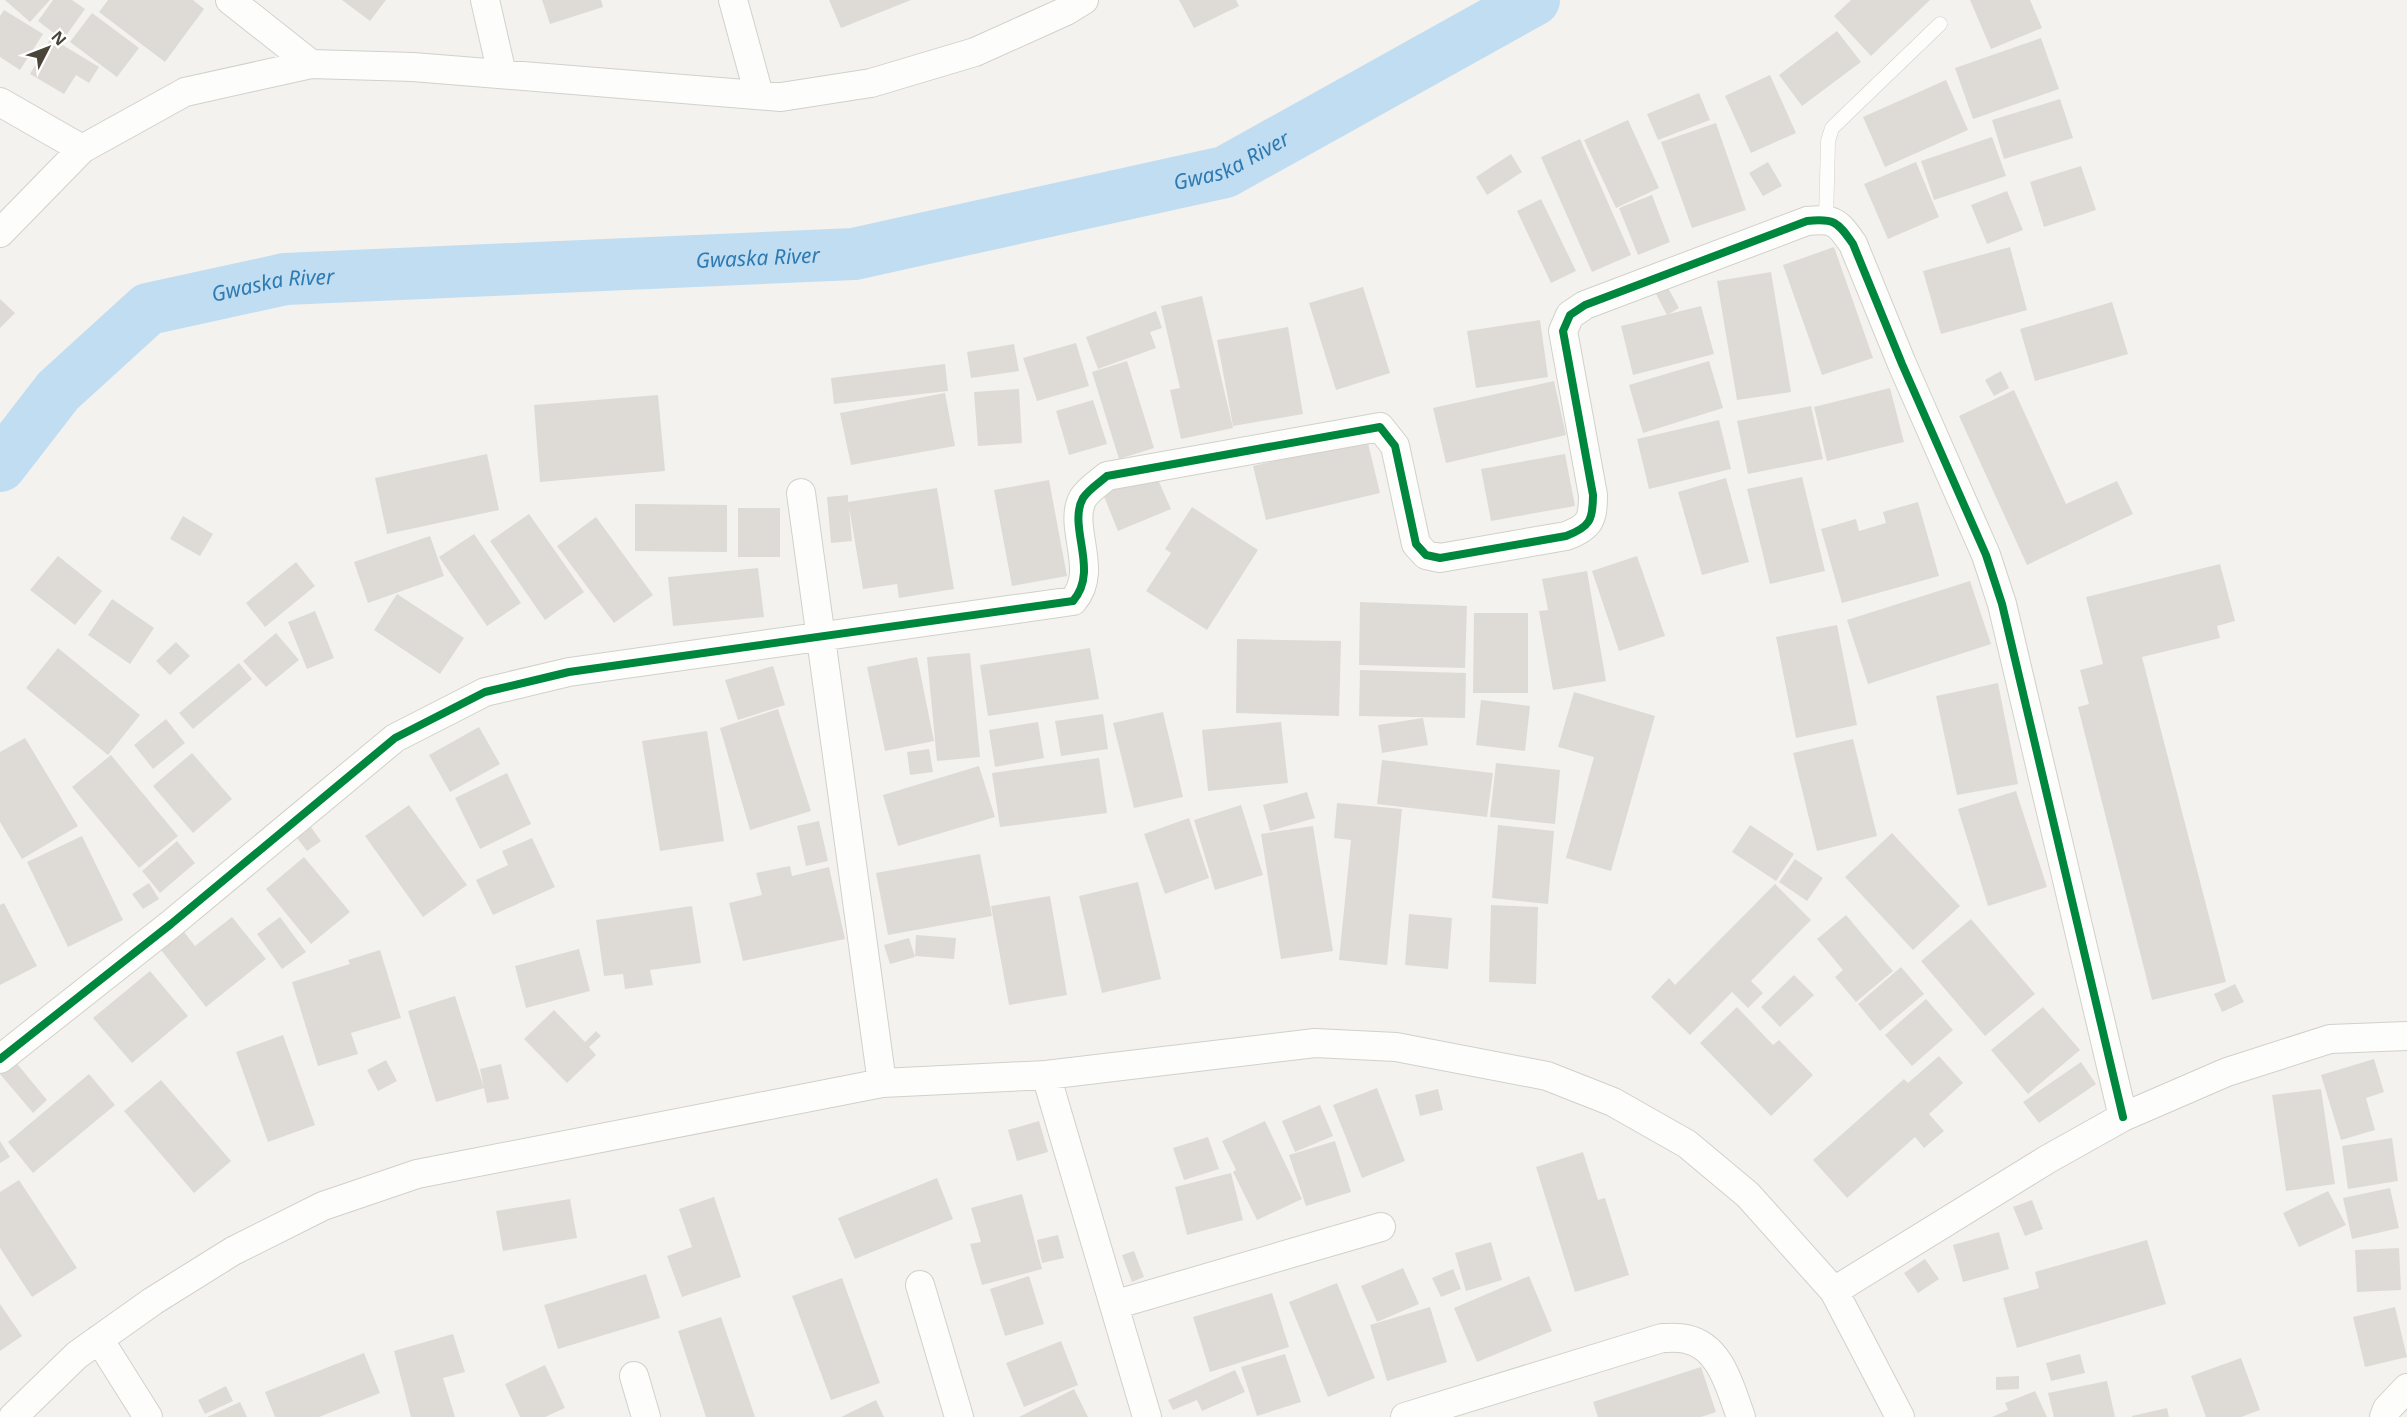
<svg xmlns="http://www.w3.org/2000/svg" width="2407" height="1417" font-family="'Noto Sans',sans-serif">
	<rect width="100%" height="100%" fill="#f4f2ee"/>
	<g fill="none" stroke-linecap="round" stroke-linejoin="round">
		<path stroke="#c0ddf1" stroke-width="52" id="s1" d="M0,466L58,391L148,309L285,279L854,254L1225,172L1534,0"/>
	</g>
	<path fill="#dedbd6" d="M5,0H50L30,22Z
		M53,0H72L85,9L63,40L38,21Z
		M108,0H193L204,9L165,62L99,12Z
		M342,0H386L370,21Z
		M542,0H601L603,7L550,24Z
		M829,0H911L841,28Z
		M1179,0H1236L1239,6L1194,28Z
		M1851,0H1930L1871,56L1834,16Z
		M1970,0H2030L2042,28L1991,49Z
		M4,10L43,34L20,70L0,57V16Z
		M92,13L139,48L117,77L70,42Z
		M1837,31L1861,62L1802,106L1779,75Z
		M51,38L99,67L89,83L76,75L64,94L30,74Z
		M2041,38L2059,89L1973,119L1955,68Z
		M1770,75L1796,133L1751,153L1725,96Z
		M1946,80L1968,130L1885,167L1863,117Z
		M1699,93L1710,120L1658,140L1647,114Z
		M2060,99L2073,138L2004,159L1992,120Z
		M1628,120L1659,188L1616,208L1584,140Z
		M1716,123L1746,210L1692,228L1661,142Z
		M1992,137L2006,176L1934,200L1921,161Z
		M1580,139L1631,255L1592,272L1541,157Z
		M1511,154L1522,172L1487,195L1476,177Z
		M1768,162L1782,186L1763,196L1749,173Z
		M1916,162L1939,217L1888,239L1864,184Z
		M2081,166L2096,210L2044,227L2030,182Z
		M2007,191L2023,230L1987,244L1971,205Z
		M1652,195L1670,242L1638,255L1619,208Z
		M1541,199L1576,271L1551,283L1517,211Z
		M1834,247L1873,358L1822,375L1783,265Z
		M2010,247L2027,310L1941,334L1923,271Z
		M1771,272L1791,392L1737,400L1717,281Z
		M1667,286L1679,308L1667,315L1655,292Z
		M1363,287L1390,373L1336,390L1309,303Z
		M1202,296L1233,428L1181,439L1170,390L1180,388L1161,306Z
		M0,299L15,313L0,328Z
		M2112,302L2128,354L2035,381L2020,329Z
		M1701,306L1714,354L1633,375L1621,326Z
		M1156,311L1162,328L1150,332L1156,348L1098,369L1086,337Z
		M1540,320L1548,377L1476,388L1467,331Z
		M1288,327L1303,414L1233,426L1217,340Z
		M1076,343L1089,386L1037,401L1023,358Z
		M1014,344L1019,371L971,378L967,352Z
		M1127,361L1154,448L1119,459L1092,372Z
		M1709,361L1723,408L1643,433L1629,385Z
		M945,364L948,391L834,404L831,378Z
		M2001,371L2009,388L1994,396L1985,380Z
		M1554,381L1566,435L1446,463L1433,408Z
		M1890,388L1904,442L1827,461L1814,407Z
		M1019,389L1022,443L978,446L974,392Z
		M2014,390L2066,504L2117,481L2133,514L2027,565L1959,416Z
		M945,393L955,446L851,465L840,413Z
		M658,395L665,471L540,482L534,405Z
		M1093,400L1107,444L1069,455L1056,411Z
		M1811,406L1823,459L1748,474L1737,421Z
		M1719,420L1731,469L1649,489L1637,439Z
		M1367,439L1380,493L1266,520L1253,466Z
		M487,454L499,510L387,534L375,478Z
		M1565,454L1575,506L1491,521L1481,469Z
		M1155,473L1171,509L1118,531L1103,494Z
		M1802,477L1825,571L1770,584L1747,489Z
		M1726,478L1749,562L1702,575L1678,492Z
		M1049,480L1067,576L1012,586L994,490Z
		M937,488L954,589L899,598L897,584L863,589L849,507L852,541L831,543L827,497L848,495V502Z
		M1918,502L1939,576L1842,603L1821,529L1856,519L1859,531L1886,523L1883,512Z
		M635,504L727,505V552L635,551Z
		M1192,507L1258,550L1207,630L1146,591L1171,553L1165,549Z
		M738,508H780V557H738Z
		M529,514L584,592L545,620L490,541Z
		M183,516L213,534L200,556L170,539Z
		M596,517L653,595L614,623L557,546Z
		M474,534L521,603L487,626L439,557Z
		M430,536L444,576L368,603L354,562Z
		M58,556L102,591L75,625L30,590Z
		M1637,556L1665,636L1619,651L1592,571Z
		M296,562L315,586L265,627L246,603Z
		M2220,564L2235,621L2217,626L2220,638L2142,657L2226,982L2152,1000L2078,707L2089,704L2080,670L2103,664L2086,597Z
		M758,568L764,617L673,626L668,577Z
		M1587,571L1606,681L1553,690L1539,611L1548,610L1542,579Z
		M1970,581L1991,644L1868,684L1847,620Z
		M397,594L464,638L440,674L374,630Z
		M112,599L154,628L130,664L88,635Z
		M1360,602L1467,606L1465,668L1359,665Z
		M315,611L334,658L307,669L288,622Z
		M1474,613H1528V693H1473Z
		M1837,625L1857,725L1796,738L1776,637Z
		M276,633L299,660L266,687L243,661Z
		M1237,639L1341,641L1339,716L1236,713Z
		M176,642L190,656L170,675L156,661Z
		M58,648L140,715L108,755L26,688Z
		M1090,648L1099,699L988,716L980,665Z
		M970,653L980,757L937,761L927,657Z
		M917,657L934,741L885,751L867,667Z
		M239,663L252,679L193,729L179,713Z
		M773,666L785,705L738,720L725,680Z
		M1360,670L1466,673L1465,718L1359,716Z
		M1998,683L2018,784L1957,795L1936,696Z
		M1574,692L1655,716L1611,871L1566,858L1594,757L1558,747Z
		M1481,700L1530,706L1525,751L1476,745Z
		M778,709L811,811L750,830L720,728Z
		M1163,712L1183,797L1134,808L1113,723Z
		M1103,714L1108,749L1061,756L1055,721Z
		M1423,718L1428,745L1382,753L1378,725Z
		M166,719L185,743L153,769L134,745Z
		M1038,722L1044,758L995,767L989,730Z
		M1281,722L1288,783L1208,791L1202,730Z
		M479,727L500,764L450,792L429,755Z
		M707,731L724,841L660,851L642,741Z
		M25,738L78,826L22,859L0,822V752Z
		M1853,739L1877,836L1817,851L1793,753Z
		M929,749L933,772L910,775L907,752Z
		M192,753L232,799L193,833L153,786Z
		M111,755L178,836L139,868L72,787Z
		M1099,758L1107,813L1000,827L992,773Z
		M1382,760L1493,773L1487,817L1377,804Z
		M1496,763L1560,770L1555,824L1490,817Z
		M979,766L995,817L898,846L883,795Z
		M507,773L531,824L480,849L455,798Z
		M2016,791L2047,887L1988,906L1958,809Z
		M1307,792L1315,818L1270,831L1263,805Z
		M1337,803L1402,809L1387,965L1339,960L1351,840L1334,838Z
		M409,805L467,885L423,917L365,836Z
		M1241,805L1263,875L1215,890L1194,820Z
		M1189,818L1209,878L1165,894L1144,834Z
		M819,821L828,861L806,866L797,826Z
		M308,823L321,841L307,851L294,834Z
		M1498,825L1554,831L1548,904L1492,898Z
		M1750,825L1794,854L1776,881L1732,852Z
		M1313,826L1333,951L1281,959L1261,834Z
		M1892,833L1960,906L1913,950L1845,877Z
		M82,836L123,920L68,947L27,862Z
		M532,838L555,887L493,915L476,880L508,865L502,851Z
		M177,841L195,863L160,893L142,871Z
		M980,854L992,916L888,935L876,873Z
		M304,857L350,912L311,944L266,889Z
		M1795,859L1823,878L1807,901L1779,882Z
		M790,866L792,876L829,867L845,939L743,961L729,903L762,895L756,873Z
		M1138,882L1161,979L1102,993L1079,896Z
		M149,883L159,899L143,909L132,894Z
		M1775,884L1811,920L1751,981L1763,993L1748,1008L1732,992L1690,1035L1651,997L1669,978L1675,985Z
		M1050,896L1067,995L1009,1005L991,906Z
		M4,903L37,966L0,985V905Z
		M1491,905L1538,907L1536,984L1489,982Z
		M692,906L701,963L650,970L653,985L625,989L623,974L604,976L596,920Z
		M1409,914L1452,918L1448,969L1405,965Z
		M1846,915L1893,971L1856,1002L1835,977L1843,970L1817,939Z
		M232,917L266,959L206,1007L161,950L184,932L195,946Z
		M280,917L306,952L282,969L257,934Z
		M1971,919L2035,994L1985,1036L1921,961Z
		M916,935L956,938L954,959L915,956Z
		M909,938L915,957L890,964L884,945Z
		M579,949L590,991L526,1008L515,966Z
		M380,950L401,1018L351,1033L358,1054L318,1066L292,982L350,964L348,960Z
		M1901,967L1924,994L1880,1031L1858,1004Z
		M150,971L188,1016L132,1063L93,1018Z
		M1794,975L1814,995L1780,1027L1761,1007Z
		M2235,984L2244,1002L2222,1012L2214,994Z
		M455,996L484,1088L436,1102L408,1011Z
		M1926,999L1953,1030L1912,1066L1885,1035Z
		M1737,1007L1773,1045L1779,1040L1813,1075L1771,1116L1700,1043Z
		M2043,1007L2080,1050L2028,1094L1991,1050Z
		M554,1010L585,1042L596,1031L601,1036L589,1047L596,1055L567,1083L524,1039Z
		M283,1035L315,1125L268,1142L236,1052Z
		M1939,1056L1963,1083L1929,1114L1944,1131L1924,1148L1915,1137L1847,1198L1813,1160L1904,1079L1908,1083Z
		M2374,1059L2384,1092L2366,1098L2375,1130L2341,1140L2321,1075Z
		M14,1060L47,1100L33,1113L0,1074Z
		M386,1060L397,1081L378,1091L367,1070Z
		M2081,1062L2096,1084L2039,1123L2023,1102Z
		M501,1064L509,1099L487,1103L480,1069Z
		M89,1074L115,1105L33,1173L8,1142Z
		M161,1080L231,1161L194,1193L124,1111Z
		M1377,1088L1405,1161L1362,1178L1333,1105Z
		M1438,1089L1443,1110L1420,1116L1415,1095Z
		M2321,1089L2335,1184L2286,1191L2272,1095Z
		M1320,1105L1333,1136L1295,1152L1282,1121Z
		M1039,1121L1048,1152L1017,1161L1008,1130Z
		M1265,1121L1302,1199L1257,1220L1233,1172L1236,1170L1222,1141Z
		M1208,1137L1219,1169L1184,1180L1173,1148Z
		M2392,1138L2398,1181L2348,1189L2342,1146Z
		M0,1141L10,1157L0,1163Z
		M1335,1141L1351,1192L1306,1206L1289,1155Z
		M1583,1152L1598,1200L1605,1198L1629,1275L1575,1292L1536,1167Z
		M1231,1173L1243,1220L1187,1235L1175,1187Z
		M937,1178L953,1219L855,1259L838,1218Z
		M19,1180L77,1268L32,1297L0,1248V1192Z
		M2390,1188L2399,1228L2352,1239L2343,1198Z
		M2328,1191L2346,1225L2299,1247L2283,1213Z
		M1022,1194L1042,1269L982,1285L970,1244L981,1242L971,1208Z
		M714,1197L741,1277L682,1297L667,1256L692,1247L679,1209Z
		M570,1199L577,1238L503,1251L496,1211Z
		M2032,1200L2043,1229L2025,1236L2013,1207Z
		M1999,1232L2009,1269L1963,1282L1953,1245Z
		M1058,1235L1064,1258L1042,1263L1037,1240Z
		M2147,1240L2166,1304L2017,1348L2003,1298L2039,1288L2035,1272Z
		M1491,1242L1502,1280L1466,1291L1455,1253Z
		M2399,1248L2401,1290L2357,1292L2355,1250Z
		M1134,1251L1144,1277L1132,1282L1122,1255Z
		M1925,1259L1939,1279L1918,1293L1904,1273Z
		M1403,1268L1419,1304L1377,1322L1361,1286Z
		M1453,1269L1461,1289L1441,1297L1432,1278Z
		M646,1274L660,1318L558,1349L544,1305Z
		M1029,1276L1044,1324L1005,1336L990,1289Z
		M1529,1276L1552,1331L1477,1362L1454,1308Z
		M842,1278L880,1383L831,1400L792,1296Z
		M1337,1283L1375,1378L1328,1397L1289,1302Z
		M1272,1293L1289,1347L1210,1372L1193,1317Z
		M0,1304L22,1336L0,1351Z
		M1430,1307L1447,1362L1387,1381L1370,1325Z
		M2395,1307L2407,1357L2365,1367L2353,1317Z
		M721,1317L755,1417H706L678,1331Z
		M453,1334L465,1372L443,1378L455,1417H411L394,1351Z
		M1061,1341L1078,1385L1024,1407L1006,1363Z
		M364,1353L380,1393L319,1417H275L265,1392Z
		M1285,1354L1301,1402L1257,1416L1241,1367Z
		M2080,1354L2085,1373L2051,1381L2046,1363Z
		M2241,1358L2260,1410L2241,1417H2206L2191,1376Z
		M545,1365L565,1408L545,1417H520L505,1384Z
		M1701,1367L1716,1412L1701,1417H1598L1593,1402Z
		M1235,1370L1245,1392L1202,1411L1197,1400L1173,1410L1168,1400Z
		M2019,1376V1389L1996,1390V1377Z
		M2107,1381L2115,1417H2054L2048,1393Z
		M226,1386L233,1401L205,1414L198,1400Z
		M1074,1389L1088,1417H1019Z
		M2035,1391L2047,1417H1992L2008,1410L2005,1403Z
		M876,1400L884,1417H841Z
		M240,1402L247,1417H207Z
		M2167,1408L2169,1417H2132V1416Z"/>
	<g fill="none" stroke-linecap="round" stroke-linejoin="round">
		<g stroke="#d2d0cb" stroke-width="15">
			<path id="service" d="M1826,219L1828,141L1832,128L1940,24"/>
		</g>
		<g stroke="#d2d0cb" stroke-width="30">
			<path id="minor" d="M230,0L311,64
				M485,0L502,74
				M733,0L759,95
				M0,102L82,149
				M0,233L82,149L185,92L311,64L413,67L781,97L871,83L975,52L1066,11L1084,0
				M801,493L882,1083
				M0,1059L171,924L395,738L485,692L569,672L1073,601C1100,570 1067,527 1083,498C1089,489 1099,483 1107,476L1380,427L1395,446L1416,544L1426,555L1440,558L1566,536C1590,527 1593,520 1593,495L1563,331L1570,315L1585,305L1807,221C1834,218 1838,222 1853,244L1902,364L1986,555L2002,604L2123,1117
				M1046,1075L1147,1417
				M920,1285L959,1417
				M1834,1291L2048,1159L2123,1117L2227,1072L2330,1039L2407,1036
				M1114,1305L1381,1227
				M99,1339L148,1417
				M634,1376L646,1417
				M13,1417L77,1355L153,1301L233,1251L323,1206L417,1174L882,1083L1046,1075L1315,1043L1396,1047L1547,1076L1613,1102L1687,1144L1748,1195L1834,1291L1900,1417
				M1405,1417L1662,1338C1669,1338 1678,1337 1686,1339C1721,1346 1730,1388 1741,1417
				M2384,1417L2387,1409L2407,1388"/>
		</g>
		<use href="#service" stroke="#fdfdfc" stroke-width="14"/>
		<use href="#minor" stroke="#fdfdfc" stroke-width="28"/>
		<g stroke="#fff" stroke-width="11">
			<path id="cycleway" d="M0,1059L171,924L395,738L485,692L569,672L1073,601C1100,570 1067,527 1083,498C1089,489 1099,483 1107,476L1380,427L1395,446L1416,544L1426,555L1440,558L1566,536C1590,527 1593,520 1593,495L1563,331L1570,315L1585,305L1807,221C1834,218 1838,222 1853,244L1902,364L1986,555L2002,604L2123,1117"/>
		</g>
		<use href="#cycleway" stroke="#00873e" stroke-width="8"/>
	</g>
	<g text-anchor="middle" stroke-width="4.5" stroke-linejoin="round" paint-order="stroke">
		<g font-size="21" font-style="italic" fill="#2e7ab2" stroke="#fff">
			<text dy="7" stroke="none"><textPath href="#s1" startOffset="1316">Gwaska River</textPath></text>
			<text dy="7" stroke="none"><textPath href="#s1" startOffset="830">Gwaska River</textPath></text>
			<text dy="7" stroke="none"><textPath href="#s1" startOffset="344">Gwaska River</textPath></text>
		</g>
	</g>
	<g transform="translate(48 48) rotate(48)" stroke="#ffffff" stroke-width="4.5" paint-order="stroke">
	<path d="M0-4.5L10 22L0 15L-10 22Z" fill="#4b4439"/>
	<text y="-9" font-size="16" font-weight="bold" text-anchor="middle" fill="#4b4439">N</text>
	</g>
</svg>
